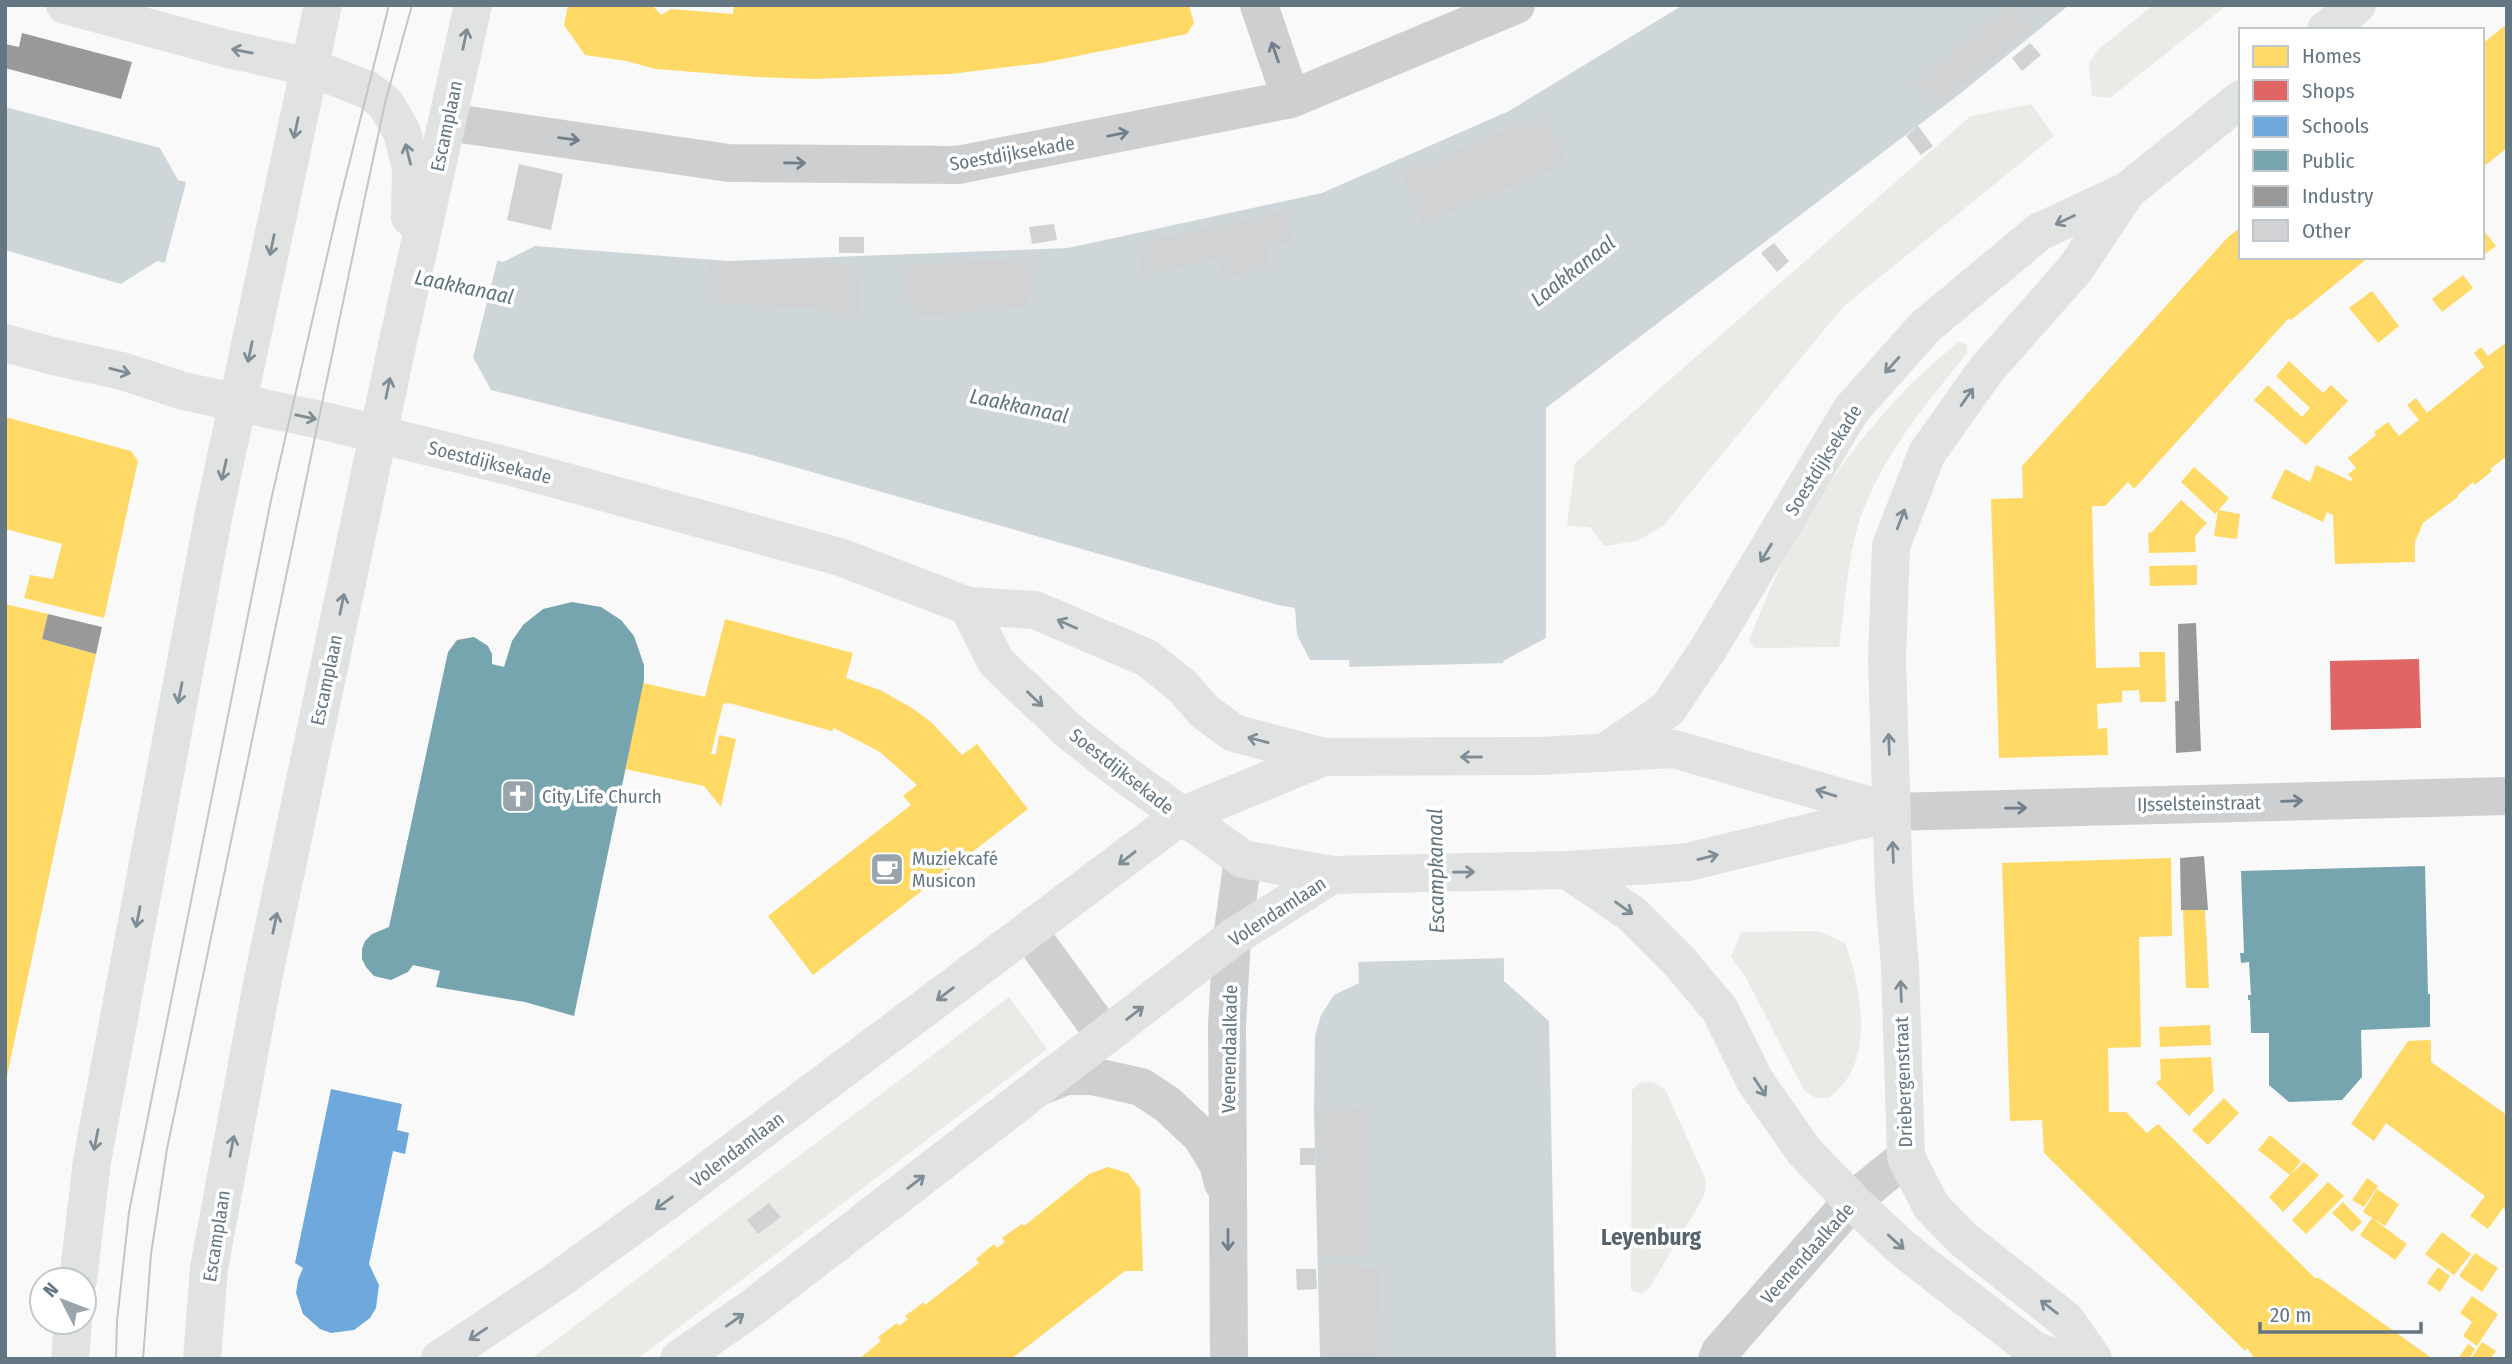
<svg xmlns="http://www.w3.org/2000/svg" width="2512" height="1364" font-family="'Fira Sans Condensed',sans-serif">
	<rect width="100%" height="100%" fill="#f9f9f9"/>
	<path fill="#e8ebe6" d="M2153,5H2227L2110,98L2092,96L2089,63L2098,50Z
		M2031,104L2054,136L1843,307L1663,526L1637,541L1604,546L1590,527L1567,526L1575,463L1971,116Z
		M1959,342L1967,345V353C1925,406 1882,455 1860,519C1847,560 1845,605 1839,647L1754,648L1749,640C1764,604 1778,568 1798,534C1837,465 1896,390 1959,342Z
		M1818,931L1845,943C1858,977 1869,1033 1853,1068C1848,1080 1839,1089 1829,1098C1818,1099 1812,1098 1804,1090L1746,978L1731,957L1741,932Z
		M1009,997L1047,1049L637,1359H531Z
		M1652,1082L1665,1089L1706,1180L1704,1196L1650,1287L1642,1294L1631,1290L1632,1090L1639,1083Z"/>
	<path fill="#ced6d9" d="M1683,5H2069L1961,93L1546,408V638L1503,661L1504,981L1549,1021L1556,1359H1320L1314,1112L1315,1036L1321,1015L1334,995L1359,983L1349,660H1310L1297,635L1295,608L1278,605L752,455L491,390L469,350L165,263L157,261L121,284L5,250V107L160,148L178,180L503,262L535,246L728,261L1068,248L1322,193L1509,111Z"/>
	<path fill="#f9f9f9" d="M187,179L498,258L472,362L466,353L164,266Z
		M1507,663V958L1355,962L1345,667Z"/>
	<path fill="#ffd966" d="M568,5H652L661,15L671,9L733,14L734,5H1189L1194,23L1187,34L1042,63L950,74L814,79L756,77L656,69L626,61L585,55L564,25Z
		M2507,24V148L2482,168V44Z
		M2241,227V257H2369L2291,320L2289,318L2134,489L2128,482L2105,506H2092L2096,668L2140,667L2139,652H2165L2166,702H2140L2139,690L2122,691V702L2097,704L2098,729L2107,728L2108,755L1999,758L1991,499L2023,498L2022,466L2228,237Z
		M2482,228L2496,246L2482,256Z
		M2463,275L2473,288L2442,312L2432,299Z
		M2372,291L2399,326L2378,343L2349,308Z
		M2507,342V456L2490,469L2492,471L2475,485L2473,482L2458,495V497L2423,523L2415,542V562L2335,564L2333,515L2327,512L2323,522L2271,498L2285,469L2310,482L2316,465L2351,481L2353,480L2348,474L2356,468L2348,458L2376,435L2374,432L2388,422L2399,436L2419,420L2407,405L2416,398L2427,413L2484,367L2474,353L2481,347L2488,356Z
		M2289,361L2323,393L2331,385L2348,401L2306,445L2254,400L2268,385L2302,417L2310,408L2276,376Z
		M5,417L131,451L138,461L104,618L24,598L30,575L53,579L62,544L5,529Z
		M2194,467L2229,498L2215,514L2181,482Z
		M2181,500L2207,523L2195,536L2196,552L2149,553L2148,533L2152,532Z
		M2218,510L2240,514L2237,539L2214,536Z
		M2197,565V585L2150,586L2149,566Z
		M5,604L48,614L42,639L96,654L6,1081Z
		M725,619L853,653L846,678L880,690L912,708L931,722L962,755L977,744L1028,809L813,975L768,916L911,805L903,796L917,785L880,752L834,728L832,731L729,703L723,704L711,754H716L719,735L736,739L721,807L704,786L625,769L643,683L705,697Z
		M2171,858L2172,936L2139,937L2141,1047L2108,1048L2109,1112H2126L2147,1133L2158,1124L2315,1278H2319L2433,1359H2255L2247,1348L2245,1351L2044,1153L2042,1120L2010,1121L2002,863Z
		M2183,910H2205L2209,988H2186Z
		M2210,1025L2211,1045L2160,1047L2159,1027Z
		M2431,1040V1062L2507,1115V1211L2503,1208L2488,1229L2470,1216L2485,1196L2386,1123L2374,1141L2351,1124L2408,1041Z
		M2211,1057L2214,1091L2189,1116L2156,1083L2161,1079L2160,1059Z
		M2224,1098L2239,1113L2208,1145L2192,1130Z
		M2270,1135L2301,1161L2290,1175L2304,1162L2319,1175L2283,1212L2269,1197L2290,1175L2258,1150Z
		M1108,1167L1128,1173L1140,1189L1143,1271H1125L1011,1359H859L881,1341L878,1337L897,1323L899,1326L908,1319L905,1316L924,1302L925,1305L979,1263L976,1259L994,1244L997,1248L1005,1242L1002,1238L1022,1224L1024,1226L1089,1174Z
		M2367,1178L2378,1186L2364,1207L2352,1200Z
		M2328,1182L2344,1196L2306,1234L2292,1220Z
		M2377,1189L2399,1204L2385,1226L2363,1212Z
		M2343,1202L2362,1222L2352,1232L2332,1213Z
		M2372,1218L2407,1244L2395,1260L2360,1235Z
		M2442,1232L2471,1254L2454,1275L2425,1254Z
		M2475,1253L2498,1268L2482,1292L2459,1276Z
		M2438,1267L2450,1276L2440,1292L2427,1283Z
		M2472,1296L2498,1314L2477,1346L2463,1336L2472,1322L2460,1313Z
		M2482,1342L2496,1351L2490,1359H2471Z
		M2468,1344L2475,1349L2469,1359H2458Z"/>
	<path fill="#e06666" d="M2419,659L2421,728L2331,730L2330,661Z"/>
	<path fill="#6fa8dc" d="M331,1089L402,1104L397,1130L409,1133L405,1154L393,1151L369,1264L379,1285L376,1308L370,1318L354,1330L331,1333L320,1329L303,1314L296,1293L298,1280L303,1268L295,1263Z"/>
	<path fill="#76a5af" d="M572,602L601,607L621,620L634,636L644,665V680L574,1016L525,1002L436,987L440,971L413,965L408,972L391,980L374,976L366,967L362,959V949L365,941L372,934L389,927L448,652L457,640L474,637L488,646L492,654V664L504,667L512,641L523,625L543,609Z
		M2425,866L2428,994H2430V1027L2361,1030L2362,1077L2342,1100L2289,1102L2269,1085V1033H2251L2250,1000H2248V995H2251L2249,962L2241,963L2240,953H2244L2241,871Z"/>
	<path fill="#999" d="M22,33L132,62L121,99L5,68V44L19,47Z
		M48,614L102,627L96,654L42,639Z
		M2196,623L2201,751L2176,753L2175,701H2179L2178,624Z
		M2204,856L2208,910H2181L2180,858Z"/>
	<path fill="#d0d2d3" d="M2008,5H2015L2034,28L1936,107L1915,81Z
		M2036,5H2065L2048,19Z
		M2030,43L2041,55L2022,71L2012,58Z
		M1545,113L1568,163L1422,225L1401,173Z
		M1918,126L1933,146L1921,155L1906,136Z
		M519,164L563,174L551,230L507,220Z
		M1285,211L1293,242L1266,248L1271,268L1224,278L1219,258L1142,276L1137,243Z
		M1054,224L1057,240L1032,244L1029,227Z
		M839,237H864V253H839Z
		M1774,243L1789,261L1777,272L1761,253Z
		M1029,258L1033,294L1028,295L1029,307L914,317L913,304H907L903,265Z
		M707,262L862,264L860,314L819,313V309L706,303Z
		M1367,1109L1370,1256H1319L1316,1110Z
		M1300,1148H1315V1165H1300Z
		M769,1203L781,1217L758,1234L747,1220Z
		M1320,1263H1360V1267H1381L1382,1359H1321Z
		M1296,1269H1316L1317,1289L1297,1290Z"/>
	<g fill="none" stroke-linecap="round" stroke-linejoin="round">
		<path stroke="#cecfd0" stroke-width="38" d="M1259,5L1291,99
			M447,122L729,163L958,165L1291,99L1516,5
			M1892,812L2507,796
			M1029,932L1105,1036
			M1039,1087L1066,1076H1092L1141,1087L1167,1104L1201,1136L1218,1164L1223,1183
			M1229,1359L1227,1025L1232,938L1243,859
			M1717,1359L1720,1352L1852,1201L1906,1157"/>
		<path stroke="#e1e2e2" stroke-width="38" d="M65,5L224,48L309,67L368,90L385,103L402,132L411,169L410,217
			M2326,30L2357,5
			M5,343L53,356L122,371L183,391L320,420L508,466L840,557L968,606L1035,610L1147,658L1182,686L1205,712L1234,733L1324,757L1539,756L1674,749L1892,812
			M968,606L996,662L1070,732L1124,774L1243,859L1332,875L1567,870L1651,865L1688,862L1890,813
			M1604,753L1668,709L1709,648L1851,410L1925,327L2039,232L2127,191L2241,99
			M1567,870L1632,914L1679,961L1720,1010L1755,1081L1804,1151L1852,1201L1902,1248L1943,1280L2034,1350L2057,1359
			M78,1280L92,1161L214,513L323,5
			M70,1359L73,1322
			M202,1359L209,1268L263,979L398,341L473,5
			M440,1359L552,1284L670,1199L1181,816L1324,757
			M679,1359L752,1308L1232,938L1332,875
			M2093,1359L2066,1320L1964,1240L1931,1206L1906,1157L1900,966L1894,892L1887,660L1891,546L1927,453L1986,370L2076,268L2127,191"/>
		<path stroke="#c3c5c6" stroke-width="2" d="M116,1359L117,1321L129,1212L271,500L339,204L389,5
			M143,1359L151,1254L167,1149L362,211L385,103L412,5"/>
	</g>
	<defs><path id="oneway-shaft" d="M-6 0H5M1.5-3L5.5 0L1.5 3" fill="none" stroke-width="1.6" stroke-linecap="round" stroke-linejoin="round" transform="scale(1.75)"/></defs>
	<g stroke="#7e8c96">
		<use href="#oneway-shaft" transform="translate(465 39) rotate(-78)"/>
		<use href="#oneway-shaft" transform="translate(242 51) rotate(-169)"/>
		<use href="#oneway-shaft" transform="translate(296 128) rotate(102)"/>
		<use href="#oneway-shaft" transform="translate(408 154) rotate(-104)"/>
		<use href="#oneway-shaft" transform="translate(2065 220) rotate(155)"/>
		<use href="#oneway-shaft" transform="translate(272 245) rotate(102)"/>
		<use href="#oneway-shaft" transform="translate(250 352) rotate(102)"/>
		<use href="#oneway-shaft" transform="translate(1892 365) rotate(132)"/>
		<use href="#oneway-shaft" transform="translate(120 371) rotate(14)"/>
		<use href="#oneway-shaft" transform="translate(388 388) rotate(-78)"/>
		<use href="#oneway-shaft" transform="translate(1967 397) rotate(-55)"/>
		<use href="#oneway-shaft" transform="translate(306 417) rotate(12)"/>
		<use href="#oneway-shaft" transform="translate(224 470) rotate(103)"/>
		<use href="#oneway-shaft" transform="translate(1901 519) rotate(-69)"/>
		<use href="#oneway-shaft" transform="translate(1766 553) rotate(121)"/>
		<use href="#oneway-shaft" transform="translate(342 604) rotate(-78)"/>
		<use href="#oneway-shaft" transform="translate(1067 624) rotate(-156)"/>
		<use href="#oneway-shaft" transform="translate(180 693) rotate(101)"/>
		<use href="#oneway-shaft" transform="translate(1035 699) rotate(43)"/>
		<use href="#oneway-shaft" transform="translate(1258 740) rotate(-165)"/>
		<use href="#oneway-shaft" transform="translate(1889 744) rotate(-92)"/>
		<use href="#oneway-shaft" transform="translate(1471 757) rotate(180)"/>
		<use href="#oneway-shaft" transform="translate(1826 793) rotate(-163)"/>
		<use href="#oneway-shaft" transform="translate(1893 852) rotate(-92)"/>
		<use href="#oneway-shaft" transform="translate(1708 857) rotate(-14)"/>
		<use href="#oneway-shaft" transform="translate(1127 858) rotate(142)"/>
		<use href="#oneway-shaft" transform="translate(1464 872) rotate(-1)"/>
		<use href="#oneway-shaft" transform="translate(1624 908) rotate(35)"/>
		<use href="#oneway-shaft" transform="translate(138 917) rotate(101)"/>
		<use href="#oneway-shaft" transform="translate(275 923) rotate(-78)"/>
		<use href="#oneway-shaft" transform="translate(1901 991) rotate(-92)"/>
		<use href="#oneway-shaft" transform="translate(945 994) rotate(143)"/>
		<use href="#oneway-shaft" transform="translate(1135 1013) rotate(-38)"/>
		<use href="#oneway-shaft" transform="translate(1760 1087) rotate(57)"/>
		<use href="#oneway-shaft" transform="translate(96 1140) rotate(101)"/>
		<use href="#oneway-shaft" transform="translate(232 1146) rotate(-79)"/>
		<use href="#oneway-shaft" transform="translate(916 1182) rotate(-38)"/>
		<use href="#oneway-shaft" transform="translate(664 1203) rotate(144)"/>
		<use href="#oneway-shaft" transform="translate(1896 1242) rotate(42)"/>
		<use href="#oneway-shaft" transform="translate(2049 1307) rotate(-142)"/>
		<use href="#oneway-shaft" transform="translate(735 1320) rotate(-35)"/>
		<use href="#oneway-shaft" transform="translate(478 1334) rotate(146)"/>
	</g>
	<g stroke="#707f8b">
		<use href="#oneway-shaft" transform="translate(1275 52) rotate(-109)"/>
		<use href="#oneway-shaft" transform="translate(1118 134) rotate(-11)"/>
		<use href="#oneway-shaft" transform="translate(569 139) rotate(8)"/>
		<use href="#oneway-shaft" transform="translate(795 163) rotate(1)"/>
		<use href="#oneway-shaft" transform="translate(2292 801) rotate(-2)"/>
		<use href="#oneway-shaft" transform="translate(2016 808) rotate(-1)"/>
		<use href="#oneway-shaft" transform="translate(1228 1240) rotate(90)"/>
	</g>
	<defs>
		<g id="church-square" transform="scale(1.75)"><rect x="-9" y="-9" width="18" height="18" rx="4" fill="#99a4ac" stroke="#fff"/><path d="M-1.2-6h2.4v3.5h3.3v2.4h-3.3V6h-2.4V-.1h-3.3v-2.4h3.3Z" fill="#fff"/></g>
		<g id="cafe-square" transform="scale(1.75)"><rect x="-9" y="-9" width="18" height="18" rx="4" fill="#99a4ac" stroke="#fff"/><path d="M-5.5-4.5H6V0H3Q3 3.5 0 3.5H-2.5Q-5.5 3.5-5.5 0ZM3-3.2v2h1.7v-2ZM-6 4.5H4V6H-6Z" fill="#fff"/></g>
	</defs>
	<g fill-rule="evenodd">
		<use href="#church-square" x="518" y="796"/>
		<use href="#cafe-square" x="887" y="869"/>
	</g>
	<g text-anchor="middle" stroke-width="7" stroke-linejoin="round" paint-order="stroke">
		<g font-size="19" fill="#657683" stroke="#fff">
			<text transform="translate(446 126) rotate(-78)" y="7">Escamplaan</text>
			<text transform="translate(1012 153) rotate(-10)" y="7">Soestdijksekade</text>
			<text transform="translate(1823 460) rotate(-58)" y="7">Soestdijksekade</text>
			<text transform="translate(490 462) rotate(14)" y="7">Soestdijksekade</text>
			<text transform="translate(326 680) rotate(-78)" y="7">Escamplaan</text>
			<text transform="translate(1122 771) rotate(38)" y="7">Soestdijksekade</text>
			<text transform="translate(2199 803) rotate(-1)" y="7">IJsselsteinstraat</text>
			<text transform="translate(1277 911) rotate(-33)" y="7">Volendamlaan</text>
			<text transform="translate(1229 1049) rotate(-89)" y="7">Veenendaalkade</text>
			<text transform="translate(1903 1082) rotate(-92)" y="7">Driebergenstraat</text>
			<text transform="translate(737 1149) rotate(-37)" y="7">Volendamlaan</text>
			<text transform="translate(216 1236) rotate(-81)" y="7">Escamplaan</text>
			<text transform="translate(1807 1253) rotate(-48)" y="7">Veenendaalkade</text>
		</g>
		<g font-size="19" fill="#657683" stroke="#fff" text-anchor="start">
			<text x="542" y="803">City Life Church</text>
			<text x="912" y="865">Muziekcafé<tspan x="912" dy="22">Musicon</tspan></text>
		</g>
		<g font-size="21" font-style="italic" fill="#60757c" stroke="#fff">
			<text transform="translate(1573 271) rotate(-38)" y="7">Laakkanaal</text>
			<text transform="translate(464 287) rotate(12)" y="7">Laakkanaal</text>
			<text transform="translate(1019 406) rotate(12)" y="7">Laakkanaal</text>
			<text transform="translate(1436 871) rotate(-91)" y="7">Escampkanaal</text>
		</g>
		<g font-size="23" font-weight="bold" fill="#57646e" stroke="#fff">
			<text x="1651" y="1245">Leyenburg</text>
		</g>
	</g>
	<rect width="2512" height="1364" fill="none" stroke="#657683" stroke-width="14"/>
	<rect x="2239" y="28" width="245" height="231" fill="#ffffff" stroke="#c1c8cd" stroke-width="2"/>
	<rect x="2253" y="46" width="35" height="21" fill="#ffd966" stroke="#c1c8cd" stroke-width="2"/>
	<text x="2302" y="63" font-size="21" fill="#657683">Homes</text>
	<rect x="2253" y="80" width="35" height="21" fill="#e06666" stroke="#c1c8cd" stroke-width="2"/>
	<text x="2302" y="98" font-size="21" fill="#657683">Shops</text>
	<rect x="2253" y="116" width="35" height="21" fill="#6fa8dc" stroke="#c1c8cd" stroke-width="2"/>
	<text x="2302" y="133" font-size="21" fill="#657683">Schools</text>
	<rect x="2253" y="150" width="35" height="21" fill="#76a5af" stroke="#c1c8cd" stroke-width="2"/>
	<text x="2302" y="168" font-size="21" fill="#657683">Public</text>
	<rect x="2253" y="186" width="35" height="21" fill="#999999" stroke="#c1c8cd" stroke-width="2"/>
	<text x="2302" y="203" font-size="21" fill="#657683">Industry</text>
	<rect x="2253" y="220" width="35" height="21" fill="#d0d2d3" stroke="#c1c8cd" stroke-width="2"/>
	<text x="2302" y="238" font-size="21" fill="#657683">Other</text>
	<g transform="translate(63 1301) rotate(312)"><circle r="33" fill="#ffffff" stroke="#c1c8cd" stroke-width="2"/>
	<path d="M0-5L12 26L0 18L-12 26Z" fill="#99a4ac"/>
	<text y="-10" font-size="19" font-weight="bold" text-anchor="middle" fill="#657683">N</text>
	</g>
	<path d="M2260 1322v10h161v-10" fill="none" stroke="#657683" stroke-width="3.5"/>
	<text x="2270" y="1322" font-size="21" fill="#657683" stroke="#ffffff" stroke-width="5" paint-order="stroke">20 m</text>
</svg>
